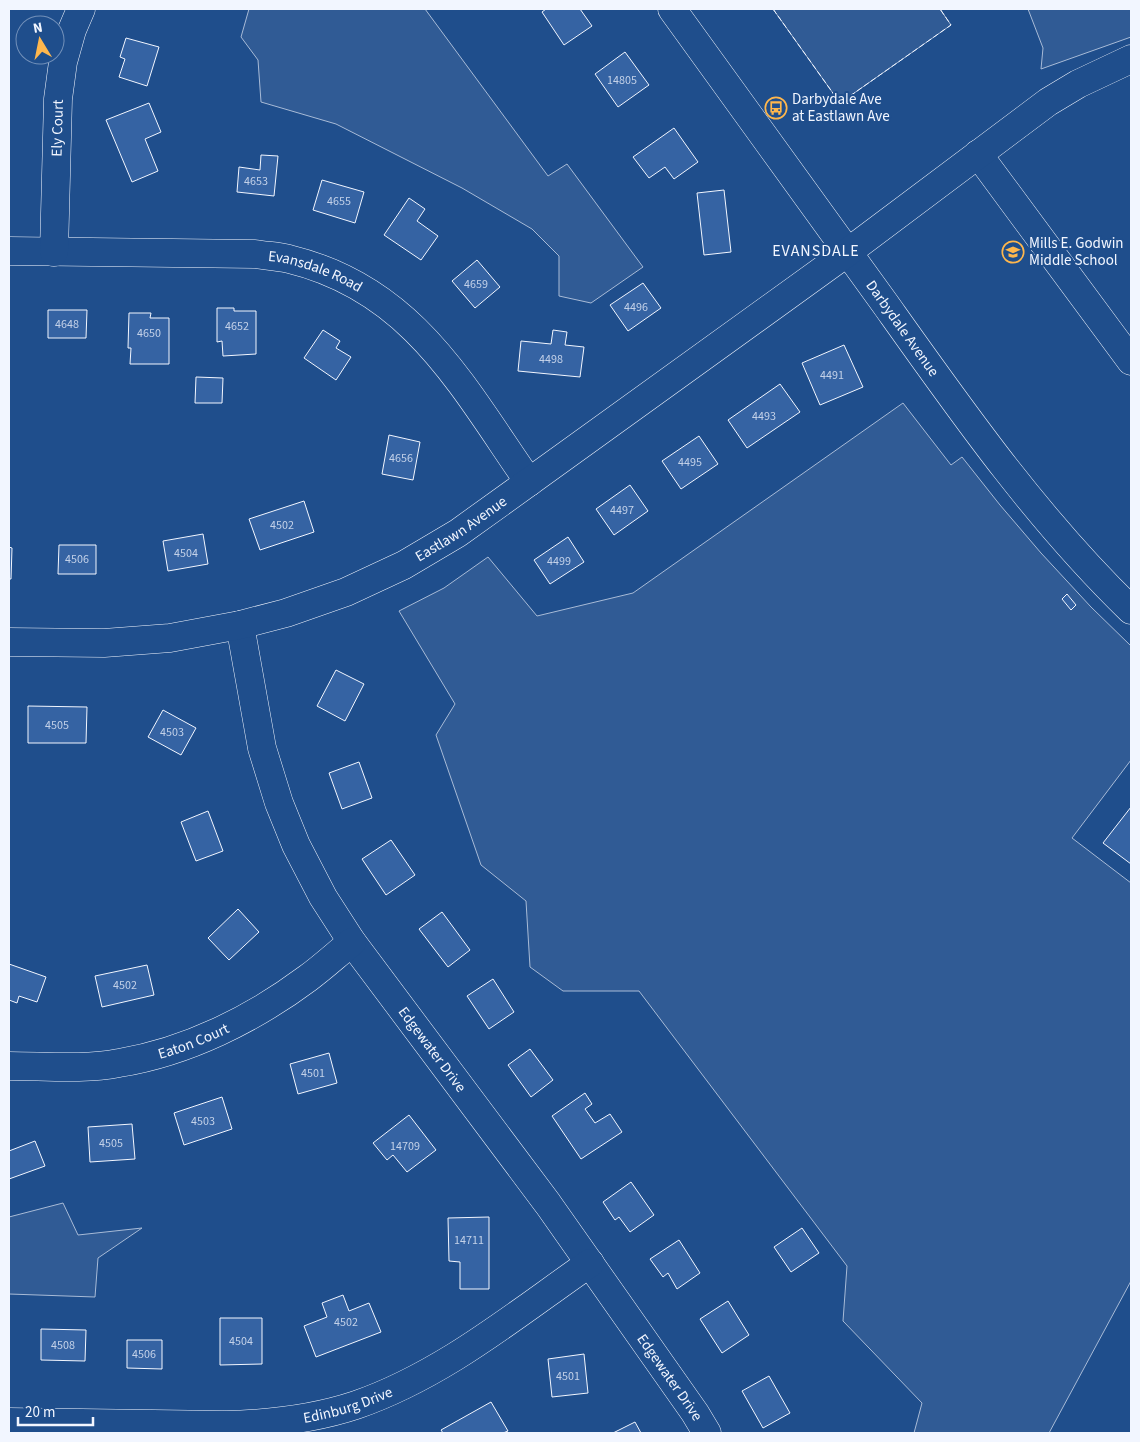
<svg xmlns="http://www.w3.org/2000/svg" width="1140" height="1442" font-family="'Source Sans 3',sans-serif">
	<rect width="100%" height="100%" fill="#1f4e8c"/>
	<path fill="#305b95" stroke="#a8bbd7" d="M249,9H425L548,176L567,164L643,267L591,303L559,296V256L532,229L462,188L336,124L261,102L258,60L241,37Z
		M773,9H940L951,25L840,103Z
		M1028,9H1131V37L1041,69L1043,48Z
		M903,403L951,465L962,457L1000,505L1041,553L1091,607L1131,646V760L1072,838L1131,883V1281L1049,1433H914L922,1403L843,1321L847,1266L639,991H563L530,967L526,901L481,865L436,735L455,704L399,611L444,588L488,557L537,616L633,593Z
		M63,1203L78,1235L142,1228L98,1258L95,1297L9,1294V1217Z"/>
	<path fill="#3563a3" stroke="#f2f6ff" d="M546,9H580L592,26L564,45L542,12Z
		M126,38L159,47L147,86L119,77L125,59L120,57Z
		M625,52L649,85L618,107L595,74Z
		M149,103L161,132L145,139L158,171L132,182L106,120Z
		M674,128L698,162L674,179L665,167L649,178L633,157Z
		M261,155L278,156L274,196L237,192L239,167L260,170Z
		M322,180L364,192L355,223L313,210Z
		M724,190L731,252L704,255L697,193Z
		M409,198L425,209L417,221L438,236L421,260L384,235Z
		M477,260L500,287L475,308L452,281Z
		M643,283L661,308L628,331L610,305Z
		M217,308H234V311H256V354L223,356L222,341L217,342Z
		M48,310H87L86,338H48Z
		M129,313H151L150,318H169V364H130L131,348H128Z
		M323,330L340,341L336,348L351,357L336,380L304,358Z
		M553,330L567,332L565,345L584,347L580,377L518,371L521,341L551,344Z
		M844,345L863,387L820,405L802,363Z
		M196,377L223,378L222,403H195Z
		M780,384L800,412L747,448L728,420Z
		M389,435L420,442L413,480L382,474Z
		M699,436L718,464L681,489L662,461Z
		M630,485L648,511L614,535L596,509Z
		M304,501L314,532L260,550L249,519Z
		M203,534L208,564L168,571L163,541Z
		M568,537L584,562L550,584L534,560Z
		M59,545H96V574H58Z
		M9,547L12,548L11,579H9Z
		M1067,594L1076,605L1071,610L1062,599Z
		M336,670L364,684L345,721L317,706Z
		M28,706L87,707L86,743H28Z
		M163,710L196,728L181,755L148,737Z
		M359,762L372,798L342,809L329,773Z
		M1131,807V864L1103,843Z
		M208,811L223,851L196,861L181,822Z
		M391,840L415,875L386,895L362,859Z
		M238,909L259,932L229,960L208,938Z
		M442,912L470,950L448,967L419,929Z
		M9,964L46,977L37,1002L19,996L17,1003L9,1000Z
		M147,965L154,995L102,1007L95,976Z
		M493,979L514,1012L489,1029L467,996Z
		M530,1049L553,1080L531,1097L508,1065Z
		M329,1053L337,1083L298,1094L290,1064Z
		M585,1093L592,1104L585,1109L595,1123L610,1114L622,1132L581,1159L552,1116Z
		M222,1097L232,1129L184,1145L174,1113Z
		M409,1115L436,1150L407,1172L393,1155L387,1160L373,1143Z
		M132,1124L135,1159L90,1162L88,1127Z
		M35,1141L45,1166L9,1179V1151Z
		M631,1182L654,1215L630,1232L619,1217L615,1220L603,1202Z
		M489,1217V1289H460V1262L449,1261L448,1218Z
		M802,1228L819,1253L791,1272L774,1247Z
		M679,1240L700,1273L677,1289L668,1273L663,1277L650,1259Z
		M343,1295L349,1311L369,1303L381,1332L316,1357L304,1326L327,1317L322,1303Z
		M728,1301L749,1335L722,1353L700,1319Z
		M220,1318H262V1364L220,1365Z
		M41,1329L86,1330L85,1361L41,1360Z
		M127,1340H162V1369L127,1368Z
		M584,1354L588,1393L552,1397L548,1359Z
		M769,1376L790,1413L763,1428L742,1391Z
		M491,1402L508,1431L503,1433H443L441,1430Z
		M635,1422L641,1433H613Z"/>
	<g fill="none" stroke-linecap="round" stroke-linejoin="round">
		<g stroke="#f2f6ff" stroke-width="29">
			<g id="minor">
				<path id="s1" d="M672,9C743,108 815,206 886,305C962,412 1037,519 1131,610"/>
				<path d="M978,154L1131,361"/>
				<path id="s2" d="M9,251L255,254C267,256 278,256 289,259C413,289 462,386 529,482"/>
				<path id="s3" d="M54,252L58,99L63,62L72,30L81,9"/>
				<path id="s4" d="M240,625L262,748L279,803L296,845L323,897L352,942L548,1204L695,1413L707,1433"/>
				<path id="s5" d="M9,642L104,643L170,638L240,625L286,613L346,592L404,565L458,533L529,482L848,252L1048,102L1078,84L1131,59"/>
				<path id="s6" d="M9,1066C45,1066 83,1070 119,1063C187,1052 253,1019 308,978C323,967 337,954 352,942"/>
				<path id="s7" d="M9,1422L225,1425C269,1424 314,1419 356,1405C443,1375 515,1315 590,1263"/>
			</g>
		</g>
		<use href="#minor" stroke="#1f4e8c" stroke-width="28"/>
		<path stroke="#f2f6ff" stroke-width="1" stroke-dasharray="6 2.5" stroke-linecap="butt" d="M773,9L840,103L951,25L940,9"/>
	</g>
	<defs>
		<g id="bus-ring" transform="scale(1.125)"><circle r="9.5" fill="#1f4e8c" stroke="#ffb74d" stroke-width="1.5"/><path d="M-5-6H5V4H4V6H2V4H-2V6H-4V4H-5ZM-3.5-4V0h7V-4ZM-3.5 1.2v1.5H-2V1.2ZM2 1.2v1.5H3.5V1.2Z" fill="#ffb74d"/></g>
		<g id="school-ring" transform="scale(1.125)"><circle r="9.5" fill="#1f4e8c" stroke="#ffb74d" stroke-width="1.5"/><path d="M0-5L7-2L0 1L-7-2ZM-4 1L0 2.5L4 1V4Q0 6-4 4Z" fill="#ffb74d"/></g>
	</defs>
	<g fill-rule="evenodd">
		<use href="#bus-ring" x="776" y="108"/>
		<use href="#school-ring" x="1013" y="252"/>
	</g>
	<g text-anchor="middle" stroke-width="4" stroke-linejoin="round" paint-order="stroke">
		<g font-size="12" fill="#c3d1e8">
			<text x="622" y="84">14805</text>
			<text x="256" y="185">4653</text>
			<text x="339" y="205">4655</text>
			<text x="476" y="288">4659</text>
			<text x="636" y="311">4496</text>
			<text x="67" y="328">4648</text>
			<text x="237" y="330">4652</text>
			<text x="149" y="337">4650</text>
			<text x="551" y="363">4498</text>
			<text x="832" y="379">4491</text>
			<text x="764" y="420">4493</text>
			<text x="401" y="462">4656</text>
			<text x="690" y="466">4495</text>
			<text x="622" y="514">4497</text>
			<text x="282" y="529">4502</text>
			<text x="186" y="557">4504</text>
			<text x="77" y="563">4506</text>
			<text x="559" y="565">4499</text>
			<text x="57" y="729">4505</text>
			<text x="172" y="736">4503</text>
			<text x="125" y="989">4502</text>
			<text x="313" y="1077">4501</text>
			<text x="203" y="1125">4503</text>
			<text x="111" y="1147">4505</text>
			<text x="405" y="1150">14709</text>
			<text x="469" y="1244">14711</text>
			<text x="346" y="1326">4502</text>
			<text x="241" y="1345">4504</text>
			<text x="63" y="1349">4508</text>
			<text x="144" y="1358">4506</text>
			<text x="568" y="1380">4501</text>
		</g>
		<g font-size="15" fill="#f2f6ff" stroke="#1f4e8c" text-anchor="start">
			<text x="792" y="104">Darbydale Ave<tspan x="792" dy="17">at Eastlawn Ave</tspan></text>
			<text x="1029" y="248">Mills E. Godwin<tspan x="1029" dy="17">Middle School</tspan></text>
		</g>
		<g font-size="15" fill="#f2f6ff" stroke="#1f4e8c">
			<text dy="5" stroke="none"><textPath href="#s3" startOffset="124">Ely Court</textPath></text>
			<text dy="5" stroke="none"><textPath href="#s2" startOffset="309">Evansdale Road</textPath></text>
			<text dy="5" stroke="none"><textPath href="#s1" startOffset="394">Darbydale Avenue</textPath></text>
			<text dy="5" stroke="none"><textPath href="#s5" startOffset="475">Eastlawn Avenue</textPath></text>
			<text dy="5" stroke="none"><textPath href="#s6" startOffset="188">Eaton Court</textPath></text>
			<text dy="5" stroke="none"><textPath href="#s4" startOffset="474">Edgewater Drive</textPath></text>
			<text dy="5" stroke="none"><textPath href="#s4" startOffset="879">Edgewater Drive</textPath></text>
			<text dy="5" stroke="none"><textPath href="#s7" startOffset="341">Edinburg Drive</textPath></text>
		</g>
		<g font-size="16" letter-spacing="1" fill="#f2f6ff" stroke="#1f4e8c">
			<text x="816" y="256">EVANSDALE</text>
		</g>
	</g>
	<rect width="1140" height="1442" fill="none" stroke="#f2f6ff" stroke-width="20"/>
	<g transform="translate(40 40) rotate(350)"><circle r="24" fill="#1f4e8c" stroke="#7391ba"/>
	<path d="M0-4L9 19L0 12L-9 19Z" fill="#ffb74d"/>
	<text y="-8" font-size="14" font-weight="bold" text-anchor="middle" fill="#f2f6ff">N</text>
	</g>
	<path d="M18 1417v8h75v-8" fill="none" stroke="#f2f6ff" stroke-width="2.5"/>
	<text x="25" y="1417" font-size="15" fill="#f2f6ff" stroke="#1f4e8c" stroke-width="4" paint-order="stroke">20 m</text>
</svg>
